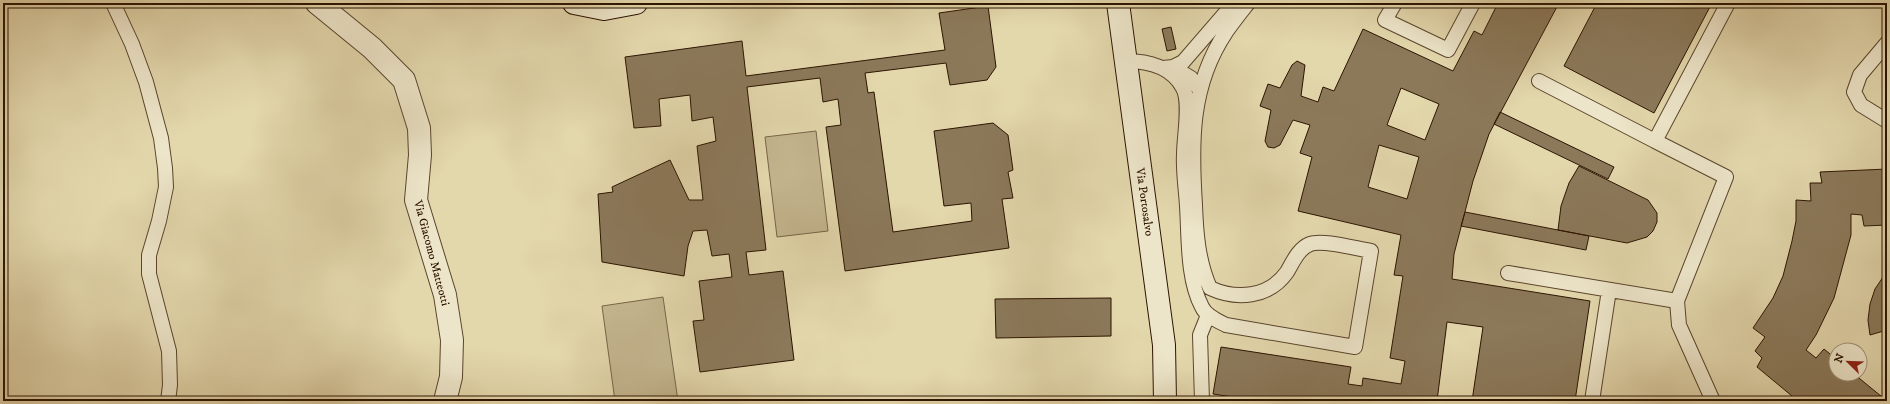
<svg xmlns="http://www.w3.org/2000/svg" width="1890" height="404" font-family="'IM FELL DW Pica',serif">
	<rect width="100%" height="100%" fill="#e3d7ac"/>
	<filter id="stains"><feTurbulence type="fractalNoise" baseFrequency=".005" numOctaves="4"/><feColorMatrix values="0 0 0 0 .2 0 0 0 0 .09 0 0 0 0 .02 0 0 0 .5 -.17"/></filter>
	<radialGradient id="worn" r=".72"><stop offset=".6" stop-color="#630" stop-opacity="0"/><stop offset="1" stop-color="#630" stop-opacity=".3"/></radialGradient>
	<path fill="#c4b68f" stroke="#786548" d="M816,131L828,231L777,237L765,137Z
		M663,297L678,401H615L602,306Z"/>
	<path fill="#8b795a" stroke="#2c1401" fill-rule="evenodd" d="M1498,3H1559L1489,134L1473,181L1454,254L1452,279L1590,301L1575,401H1472L1483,327L1447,322L1437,401H1259L1213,394L1221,347L1351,367L1348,384L1362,386L1363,378L1401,384L1405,361L1390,358L1403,276L1394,275L1401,235L1298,211L1312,157L1300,153L1310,125L1293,120L1280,145L1274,148L1268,147L1265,141L1271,110L1260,106L1268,84L1280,88L1292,65L1297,61L1305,65L1301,96L1318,102L1323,87L1334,91L1363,29L1453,71L1474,31L1482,35ZM1401,88L1439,104L1425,140L1387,125ZM1379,145L1419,157L1407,199L1368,187Z
		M1597,3H1712L1654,113L1564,66Z
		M988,6L996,67L987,80L950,85L946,63L865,73L868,93L874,92L893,232L972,221L971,203L944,206L934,131L993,123L1008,135L1013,170L1008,172L1013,198L1002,199L1009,248L845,271L826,127L841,125L838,99L823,102L820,78L747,87L766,250L746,252L749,275L783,271L794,360L700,372L693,321L704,320L699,281L732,277L729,254L712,256L707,230L693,231L688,246L684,276L602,262L598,194L613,192L612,187L670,160L689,200H703L697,146L716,141L713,117L692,121L690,95L659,99L661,126L634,128L625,57L742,41L746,76L945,50L939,13Z
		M1171,27L1176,49L1167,51L1162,29Z
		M1500,112L1614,167L1608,179L1494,124Z
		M1579,166L1648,200L1657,213V222L1653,231L1647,237L1627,243L1558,230L1561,206L1569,183Z
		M1887,169V225L1864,226L1862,215L1851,214V235L1834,298L1816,335L1806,350L1816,358L1824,349L1836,359V374H1854L1887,401H1798L1757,367L1762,358L1755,351L1765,337L1753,328L1773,298L1783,276L1792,241L1796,221V200L1811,201L1810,183H1822L1820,172Z
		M1465,212L1589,236L1586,250L1461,226Z
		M1887,271V330L1870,335L1868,320L1870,304L1875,289Z
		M1111,298V336L996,338L995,299Z"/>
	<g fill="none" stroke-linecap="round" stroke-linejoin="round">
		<g stroke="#5a452c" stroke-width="16">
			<path id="lane" d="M113,3L132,44L146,82L161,138L165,168L166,187L159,221L149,255V274L169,351L170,385L168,401
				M1395,3L1385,20L1448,50L1473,3
				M1887,43L1860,75L1854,92L1861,105L1887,121
				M1126,61C1148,61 1172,67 1183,88C1191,102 1184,137 1184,154C1183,171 1186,189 1187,206C1189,237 1187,279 1202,307C1206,316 1218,321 1226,325L1355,347L1371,251C1357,249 1323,239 1310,244C1298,249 1293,262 1287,272C1269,298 1236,300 1210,288C1198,261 1196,233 1195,205C1191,143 1190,86 1226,32C1233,22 1241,12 1248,3
				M1173,67L1191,78L1199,89
				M1163,68L1173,67L1183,62L1234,3
				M1539,81L1655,141
				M1508,273L1677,301
				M1202,401L1200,335L1208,315
				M1592,401L1609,290
				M1713,401L1679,325L1677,301L1726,177L1655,141L1728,3"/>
		</g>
		<g stroke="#5a452c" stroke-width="24">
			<path id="street" d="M317,3L372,48L404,80L419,128L420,155L416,200L445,295L452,340L451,377L445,401"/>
		</g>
		<g stroke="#2c1401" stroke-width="24">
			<path id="secondary" d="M574,3L604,9L636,3
				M1118,3L1164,345L1165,401"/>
		</g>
		<use href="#lane" stroke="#ede5c9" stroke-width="14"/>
		<use href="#street" stroke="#ede5c9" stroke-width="22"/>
		<use href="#secondary" stroke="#ede5c9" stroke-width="22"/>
	</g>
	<g text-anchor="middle" stroke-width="3" stroke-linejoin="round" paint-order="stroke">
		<g font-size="12" fill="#2c1401" stroke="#ede5c9">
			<text transform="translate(1145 202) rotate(82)" y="4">Via Portosalvo</text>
			<text transform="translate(432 253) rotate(75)" y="4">Via Giacomo Matteotti</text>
		</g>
	</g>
	<rect width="1890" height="404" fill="none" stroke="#e3d7ac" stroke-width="16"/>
	<rect x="4" y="4" width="1882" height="396" fill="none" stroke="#2c1401" stroke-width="2"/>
	<rect x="8" y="8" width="1874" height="388" fill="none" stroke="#2c1401"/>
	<g transform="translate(1848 362) rotate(293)"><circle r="19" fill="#ede5c9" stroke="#a09179"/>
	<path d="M0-3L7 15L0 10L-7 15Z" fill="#8f2418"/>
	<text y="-6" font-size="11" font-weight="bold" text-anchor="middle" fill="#2c1401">N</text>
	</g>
	<rect width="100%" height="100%" filter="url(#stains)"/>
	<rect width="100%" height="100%" fill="url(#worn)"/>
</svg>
